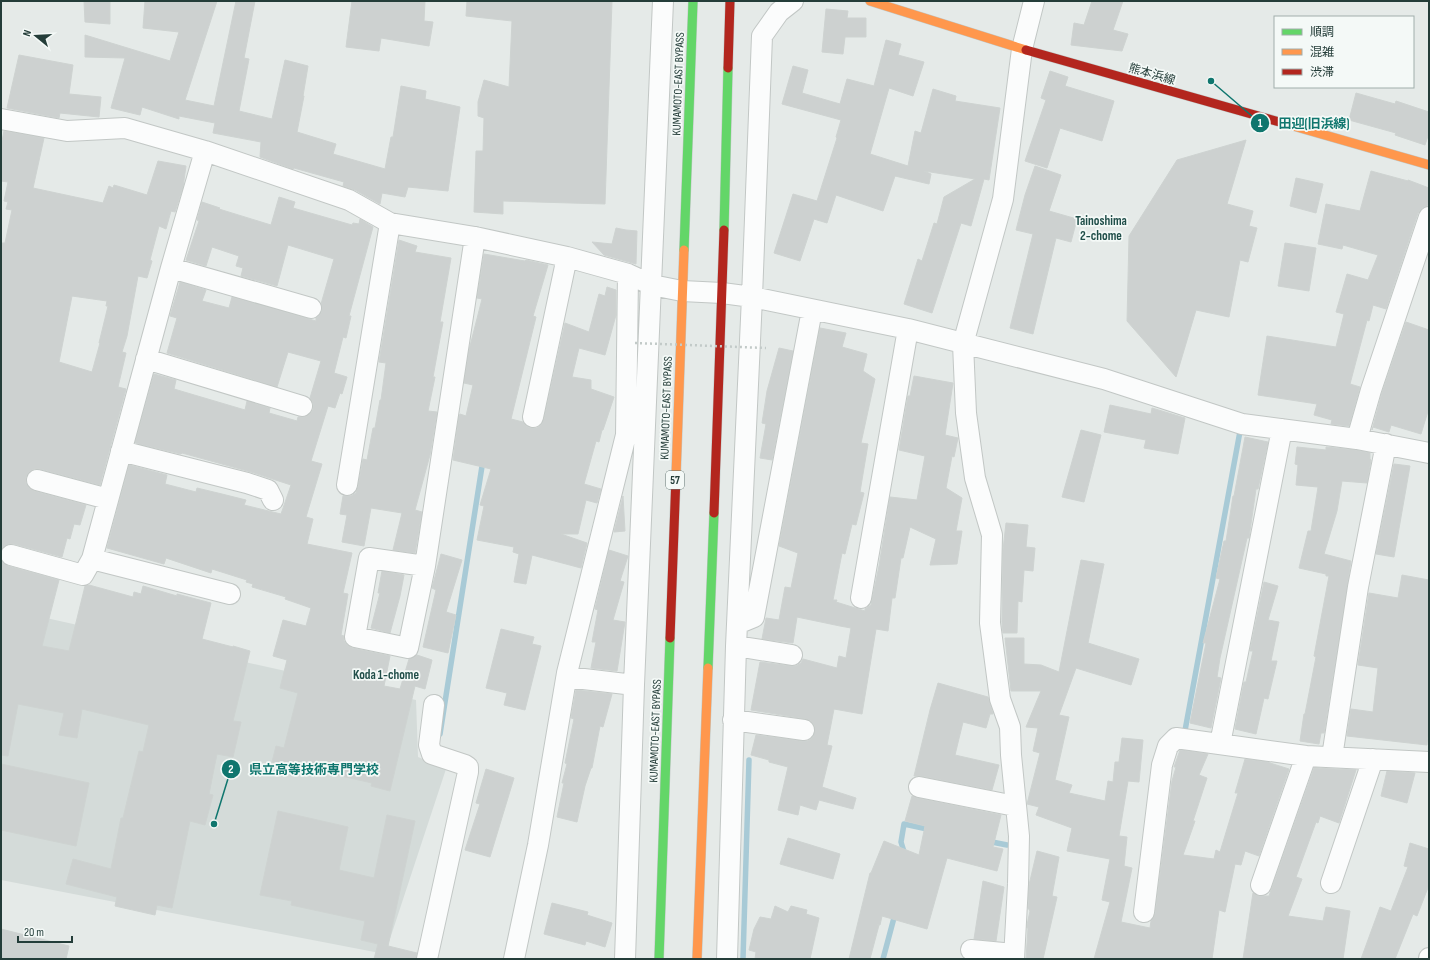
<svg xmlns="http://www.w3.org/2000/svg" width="1430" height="960" font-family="'Sofia Sans Condensed','Noto Sans JP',sans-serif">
	<rect width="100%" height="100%" fill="#e5eae8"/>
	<path fill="#d4dbd9" d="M1,608L416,700L418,757L446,769L385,954L1,880Z"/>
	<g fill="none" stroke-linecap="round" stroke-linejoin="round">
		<path stroke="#a8cad6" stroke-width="5.5" d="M440,734L483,460
			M1184,736L1241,426
			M987,841L1007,845
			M905,855L901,842L904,824L932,830
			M743,959L749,760
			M883,959L895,914"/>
	</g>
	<path fill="#cdd1d0" stroke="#ced3d1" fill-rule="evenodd" d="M84,1H110V24L85,22Z
		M145,1H217L185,100L214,106L236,1H255L244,58L249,59L239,111L272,119L285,60L308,66L303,96H304L297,132L336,144L333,154L385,169L391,137H393L401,86L426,91L425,99L460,107L448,191L408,187L405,197L382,193L380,204L355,190L343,186L344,182L294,168L293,169L260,157L261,142L213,133L215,123L179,116V119L142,107L140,115L111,108L125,58L85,57V35L170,61L179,32L143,28Z
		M352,1H425L424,21L433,22L429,46L381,38L379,51L346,47Z
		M467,1H612L605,204L503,201V214L474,212L476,151H483L484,118L478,116V102L484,80L509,87L512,21L466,16Z
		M1092,1H1123L1113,30L1128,34L1122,51L1071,45L1074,23L1084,25Z
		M826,9L848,11L847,18H866V37H845L843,54L822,52Z
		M886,40L901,44L898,55L924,62L913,96L889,88L870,154L908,166L915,131L921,133L933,89L956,96L955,101L1000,108L989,180L984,179L971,226L961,223L932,313L904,304L918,259L922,261L934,223L937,224L944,197L975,179L924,171L931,174L929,184L895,176L883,211L836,195L827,223L814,219L800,261L774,253L793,194L817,201L837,138L836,137L841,120L782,104L793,66L808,70L802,93L840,104L847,79L874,86Z
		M19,55L73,65L69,94L101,97L99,117L60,113L59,118L7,108Z
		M1050,71L1068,77L1065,86L1114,101L1102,141L1060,128L1047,168L1025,161L1046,100L1041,98Z
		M1356,93L1395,104L1396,101L1429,112V133L1425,145L1395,135L1396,133L1349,120Z
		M4,131L44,138L33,188L103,203L109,186L113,188L114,185L147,195L158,161L186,166L183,187L175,212L171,211L166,229L159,226L150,260L152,261L147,278L138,276L127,336L122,352L126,353L118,387L126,389L100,485L40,469H34L29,472L26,477V483L29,488L34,491L86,505L80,525L74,524L70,539L67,538L62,557L14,544H8L3,547L1,550V243H5L12,210L6,209L8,202L4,201L8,182L1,181V146ZM72,296L107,301L106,306H108L99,343H100L92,372L59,362Z
		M1246,140L1227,204L1253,211L1249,226L1257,228L1248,262L1240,260L1229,317L1196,310L1176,377L1127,321L1129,236L1177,160Z
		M1035,166L1061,175L1049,211L1077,219L1071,242L1056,238L1033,334L1010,328L1033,234L1016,230L1025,195Z
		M1371,171L1408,181V180L1429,188V201L1427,206L1422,208L1418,213L1386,309L1373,305L1369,321L1367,320L1350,384L1360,387L1349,426L1331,424L1332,420L1314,415L1317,404L1258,395L1267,336L1336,347L1344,314L1336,312L1347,274L1368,280L1378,255L1343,245L1342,249L1318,244L1326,204L1360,211Z
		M1296,178L1323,184L1316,213L1290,206Z
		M279,197L295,202L293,208L352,225L353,223L359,224L360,219L373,227L349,316H351L346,338L343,337L334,373L347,377L342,394L340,393L335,408L328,406L311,461L322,464L306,517L313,519L307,544L352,553L343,593L348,594L341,635L344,636V641L347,645L352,648L390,656L384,686L400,689L409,659L417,655L432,660L425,689L415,686L390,791L371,786L372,783L311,769L310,772L272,762L276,746L284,748L298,693L280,688L287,660L273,656L283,620L306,626L311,608L285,599L286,597L252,587L253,584L246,582L247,580L212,569L211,573L166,558L164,564L107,548L129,465L167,475L165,484L196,492L197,488L222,494L246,500L244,505L281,514L291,485L251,472L182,453L181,454L135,443L154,374L176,380L174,389L245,410L247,401L270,408L269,413L297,421L298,417H305L310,414L313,410V403L310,398L321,361L288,352L277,387L167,353L177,318L170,316L180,282L206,290L202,301L229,308L232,297L316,321V318L319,316L322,311L321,304L334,259L288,245L277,286L241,276L243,268L236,266L239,256L212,247L206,266L186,260L199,221L197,220L202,202L220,208L219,209L271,225Z
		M616,228L626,230L637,231L636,264L604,255L592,242L612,244Z
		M399,240L417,246L415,252L451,258L440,322H443L433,377H435L428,411L437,412L430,455L415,510L422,512L415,553L393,550L402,513L371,508L364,546L342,542L347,515L340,514L343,496H351L356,493L358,487L363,459L367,460L373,428H375L380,400H381L386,363L379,362Z
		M1285,243L1316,248L1309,291L1278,286Z
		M484,254L525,261L526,260L548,265L533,316L536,317L511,419L523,422L526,426L530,428H537L542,424L544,419L565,323L589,332L599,294L605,296L607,287L616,290V315L605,355L579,348L572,377L591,380V389L614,397L603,430H602L599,442L596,441L584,484L601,489L597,503L586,500L578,534H561L587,543L581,568L532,555L526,584L514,582L519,554L513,552L514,547L477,540L484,506L480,505L491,469L453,460L459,416L460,414L466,416L473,385L464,383L469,350L482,299L477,298Z
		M1406,322L1429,330V408L1421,434L1391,425L1389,432L1373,427L1372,430L1382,393Z
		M820,328L846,333L842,347L867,354L863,371L875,379L861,443L868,444L860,492L864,493L856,525L852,524L845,554L842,553L833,600H837L836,602L865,611V609L871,605L879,566L890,497L917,500L925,456L899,450L908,396H910L914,376L953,383L945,435L958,438L954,457L952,456L946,488L962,498L956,531H962L957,564L930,565L936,539L910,527L903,558H901L895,598H892L888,631L876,629L862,714L834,709L827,745L832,746L822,787L856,798L853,809L819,800L816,810L800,805L798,815L778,810L788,767L769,762V760L751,755L756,735L802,741H808L813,737L815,731L814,725L811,721L806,719L751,710L760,662L791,666H796L801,663L803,659L837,668L839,656L846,658L851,628L840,626L797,617L793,643L762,639L766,618L779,620L785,587L791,588L798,553L779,546Z
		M779,348L793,351L772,460L760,458L766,424L762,423L767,391Z
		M1110,405L1151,414L1152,408L1185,418L1178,454L1144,448L1146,440L1104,432Z
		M1081,430L1101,435L1084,502L1062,497Z
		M1245,437L1268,442L1258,489H1256L1249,538H1247L1220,658L1217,677L1221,678L1211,728L1190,723L1206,643H1203L1220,579L1216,578L1224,541H1226L1233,496H1234Z
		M1297,447L1326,450V447L1355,450L1370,453V459L1371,460L1367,483L1342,481L1337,511L1324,554L1351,561L1324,733H1321L1319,744L1300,741L1304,714H1305L1316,657L1314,656L1329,576H1326V574L1299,568L1308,531H1311L1318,487L1296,485L1298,465L1295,464Z
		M1394,464L1410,466L1394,557L1376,554Z
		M623,496L625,531L614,532Z
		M1006,523L1028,525L1026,547L1035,548L1033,571L1024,570L1022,602L1018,601L1017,633H1003L1002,622L1003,550Z
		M609,550L628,556L620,581L624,582L613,620L625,622L617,671L591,668L596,642H592L598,610L595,609Z
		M441,554L462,560L446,612L456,615L448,653L423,647L436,590L432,588Z
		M1,560L3,563L8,566L59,580L42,646L69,651L85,586L89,585L133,597L134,592L141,594L143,586L177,596V594L211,603L202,639L233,647V646L250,651L233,721L241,722L233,757L217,754L209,794L213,795L205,825L190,821L172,908L157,905L155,915L115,906L117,897L66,884L73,859L111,869L121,818H123L139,751L143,752L149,725L82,709L77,738L59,735L64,713L18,704L8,756L1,755Z
		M1081,560L1104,564L1088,643L1139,659L1131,685L1076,668L1059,715L1069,717L1055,780L1072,785L1069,793L1105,801L1108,781L1113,782L1115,762H1119L1122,738L1143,740L1139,782L1128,781L1119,836L1127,837L1124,866L1132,868L1121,922L1150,928L1151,921L1155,914L1172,781L1176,767H1174L1180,750L1208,754L1199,775L1207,778L1193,821H1195L1183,855L1214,859L1216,850L1220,852L1238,793H1235L1245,759L1267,762L1289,769L1259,856L1245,851L1241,865L1235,864L1225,912L1219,910L1212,959H1094L1110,902L1102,900L1110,859L1067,851L1072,828L1036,815L1039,807L1027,804L1040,753L1033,751L1038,728L1026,727L1041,691H1011L1005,638H1024V664L1041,665L1059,672Z
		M382,571L404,575L400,596L390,633L371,628L380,593H378Z
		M1402,575L1429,580V727L1427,745L1347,736L1351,709L1373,712L1378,668L1358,665L1369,593L1398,598Z
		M1264,582L1278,586L1268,620L1279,622L1271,661H1277L1268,699L1264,698L1256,734L1235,729L1244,682H1246L1253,651H1250Z
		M501,629L534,637L532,644L541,646L525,710L504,705L507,693L486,688Z
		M938,683L988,697L993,714H990L986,728L963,722L955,755L999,765L992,790L921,776H914L930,710Z
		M576,690L612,694L603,727L600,726L592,768H591L585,786L577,822L557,817L564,783H562L567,764L565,763L574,719L571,718Z
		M1,764L89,783L76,846L1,830Z
		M1314,768L1356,770L1339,823L1320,816L1318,823L1316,822L1296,877L1302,879L1288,916L1323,921L1326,907L1350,911L1343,959H1243L1253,893L1258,896H1269Z
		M486,769L514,778L490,857L465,850L480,804L476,803Z
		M1387,771L1415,773L1407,803L1381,796Z
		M912,796L917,798L1001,815L993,847L1003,849L997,871L947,858L927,929L882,916L880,925L877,924L879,925L870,959H849L870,873H871L884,841L919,855L925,826L905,821Z
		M278,811L348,827L339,870L374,878L387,815L415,821L388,946L380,944L417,953L416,959H374L378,944L361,940L365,921L291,905L292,901L260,895Z
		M788,838L840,854L833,879L780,864Z
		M1410,843L1429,849V885L1417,916L1413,914L1395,959H1361L1380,907L1391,911L1408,867L1404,866Z
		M1037,851L1059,857L1052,896L1057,897L1043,959H1026L1028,928H1027V925L1030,911L1028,908L1029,885Z
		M983,881L1004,887L996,941L974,939Z
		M552,903L588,912L587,915L612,923L605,947L586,941L585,945L544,934Z
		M775,906L788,912L791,906L807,910L806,914L819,918L810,959H755L756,952L749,950L754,929L760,917L771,919Z
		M1,929L69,946L66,959H1Z"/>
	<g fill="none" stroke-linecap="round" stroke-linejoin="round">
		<g stroke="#c2c7c5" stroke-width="22">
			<path id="street" d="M1,119L67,131L125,128L205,151L349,200L390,223L475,237L567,257L628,274L652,285L682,291L722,293L752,297L908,329L1104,379L1242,424L1357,439L1429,453
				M171,268L311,308
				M146,359L302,406
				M533,417L567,257
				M1357,439L1371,390L1429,217
				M121,451L247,483L268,490L273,500
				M37,480L108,499
				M347,485L390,223
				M11,555L83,575L92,559L171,268L205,151
				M92,559L230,594
				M425,566L369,558L355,637L408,648L425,566L475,237
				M861,598L908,329
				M737,624L754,617L812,310
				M736,646L792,655
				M567,677L634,685
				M733,720L804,730
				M1220,744L1282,429
				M1332,757L1358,587L1386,444
				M919,787L1015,806
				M1331,883L1373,759
				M1261,885L1306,756
				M1144,912L1162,765L1168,746L1176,738L1306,756L1429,762
				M971,950L1014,954
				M427,959L468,772V767L465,765L432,754L429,745L434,705
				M514,959L538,845L567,673L626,435L628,274
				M625,959L634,685L663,1
				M727,959L736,646L752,297L762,36L779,12L793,1
				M1014,959L1018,884L1019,836L1011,755L1010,727L1000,699L990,623L992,535L975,478L966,413L963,344L1003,199L1022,49L1034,1
				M1429,959V958"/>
		</g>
		<g stroke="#c1c8c6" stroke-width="10">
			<path id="fast" d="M724,230L728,68
				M684,250L693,1
				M708,668L714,513
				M659,959L670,638"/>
		</g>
		<g stroke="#c1c8c6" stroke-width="10">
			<path id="slow" d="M870,1L1026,50
				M1283,123L1429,165
				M676,476L684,250
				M697,959L708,668"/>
		</g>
		<g stroke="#c1c8c6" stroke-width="10">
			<path id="jam" d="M1026,50L1283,123
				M728,68L730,1
				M714,513L724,230
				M670,638L676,476"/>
		</g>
		<use href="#street" stroke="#fbfcfc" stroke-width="20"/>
		<use href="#fast" stroke="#63d668" stroke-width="9"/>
		<use href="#slow" stroke="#ff974d" stroke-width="9"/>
		<use href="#jam" stroke="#b3261e" stroke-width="9"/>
		<path stroke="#c2cac8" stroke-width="2.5" stroke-dasharray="2 3" stroke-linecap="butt" d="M635,343L766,348"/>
	</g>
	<g text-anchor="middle" stroke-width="3.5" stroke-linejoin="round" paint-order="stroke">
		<rect fill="#f4f9f7" stroke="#627572" stroke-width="1" x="666" y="471" width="18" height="18" rx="3"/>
		<g font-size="11" font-weight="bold" fill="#243d39">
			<text x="675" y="484">57</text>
		</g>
		<g font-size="12" fill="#243d39" stroke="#f4f9f7">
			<text transform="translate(1152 74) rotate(16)" y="4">熊本浜線</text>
			<text transform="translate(678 84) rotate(-88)" y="4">KUMAMOTO-EAST BYPASS</text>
			<text transform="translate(666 408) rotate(-88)" y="4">KUMAMOTO-EAST BYPASS</text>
			<text transform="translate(655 731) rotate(-88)" y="4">KUMAMOTO-EAST BYPASS</text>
		</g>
		<g font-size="13" font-weight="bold" fill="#204e49" stroke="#f4f9f7">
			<text x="1101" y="225">Tainoshima<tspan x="1101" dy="15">2-chome</tspan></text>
			<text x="386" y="679">Koda 1-chome</text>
		</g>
	</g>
	<path fill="none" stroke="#0f766e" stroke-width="1.5" d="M1211 81L1260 123M214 824L231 769"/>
	<g fill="#0f766e" stroke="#f4f9f7" stroke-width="1.5">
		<circle cx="1211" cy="81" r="4"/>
		<circle cx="214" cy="824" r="4"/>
		<circle cx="1260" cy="123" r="10"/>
		<circle cx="231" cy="769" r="10"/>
	</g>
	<g font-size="12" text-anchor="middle" font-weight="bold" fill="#fff">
		<text x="1260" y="127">1</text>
		<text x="231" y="773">2</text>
	</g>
	<g font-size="13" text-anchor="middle" font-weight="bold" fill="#0f766e" stroke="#f4f9f7" stroke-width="3.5" stroke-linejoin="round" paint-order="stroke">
		<text x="1314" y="128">田迎(旧浜線)</text>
		<text x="314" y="774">県立高等技術専門学校</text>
	</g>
	<rect width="1430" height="960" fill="none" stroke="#243d39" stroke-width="4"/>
	<rect x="1274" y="16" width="140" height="72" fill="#f4f9f7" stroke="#a1aeab"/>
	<rect x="1282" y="29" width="20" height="6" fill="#63d668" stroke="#a1aeab"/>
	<text x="1310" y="36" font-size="12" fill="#243d39">順調</text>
	<rect x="1282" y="49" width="20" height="6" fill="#ff974d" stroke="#a1aeab"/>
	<text x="1310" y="56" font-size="12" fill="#243d39">混雑</text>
	<rect x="1282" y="69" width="20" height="6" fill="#b3261e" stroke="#a1aeab"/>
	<text x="1310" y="76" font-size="12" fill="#243d39">渋滞</text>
	<g transform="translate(36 36) rotate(288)" stroke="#f4f9f7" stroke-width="3" paint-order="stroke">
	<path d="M0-3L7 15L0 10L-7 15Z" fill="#243d39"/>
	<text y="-6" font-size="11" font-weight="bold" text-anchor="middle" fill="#243d39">N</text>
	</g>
	<path d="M18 936v6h54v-6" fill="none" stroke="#243d39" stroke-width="2"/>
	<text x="24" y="936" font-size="12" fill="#243d39" stroke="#f4f9f7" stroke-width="3" paint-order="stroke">20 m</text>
</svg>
